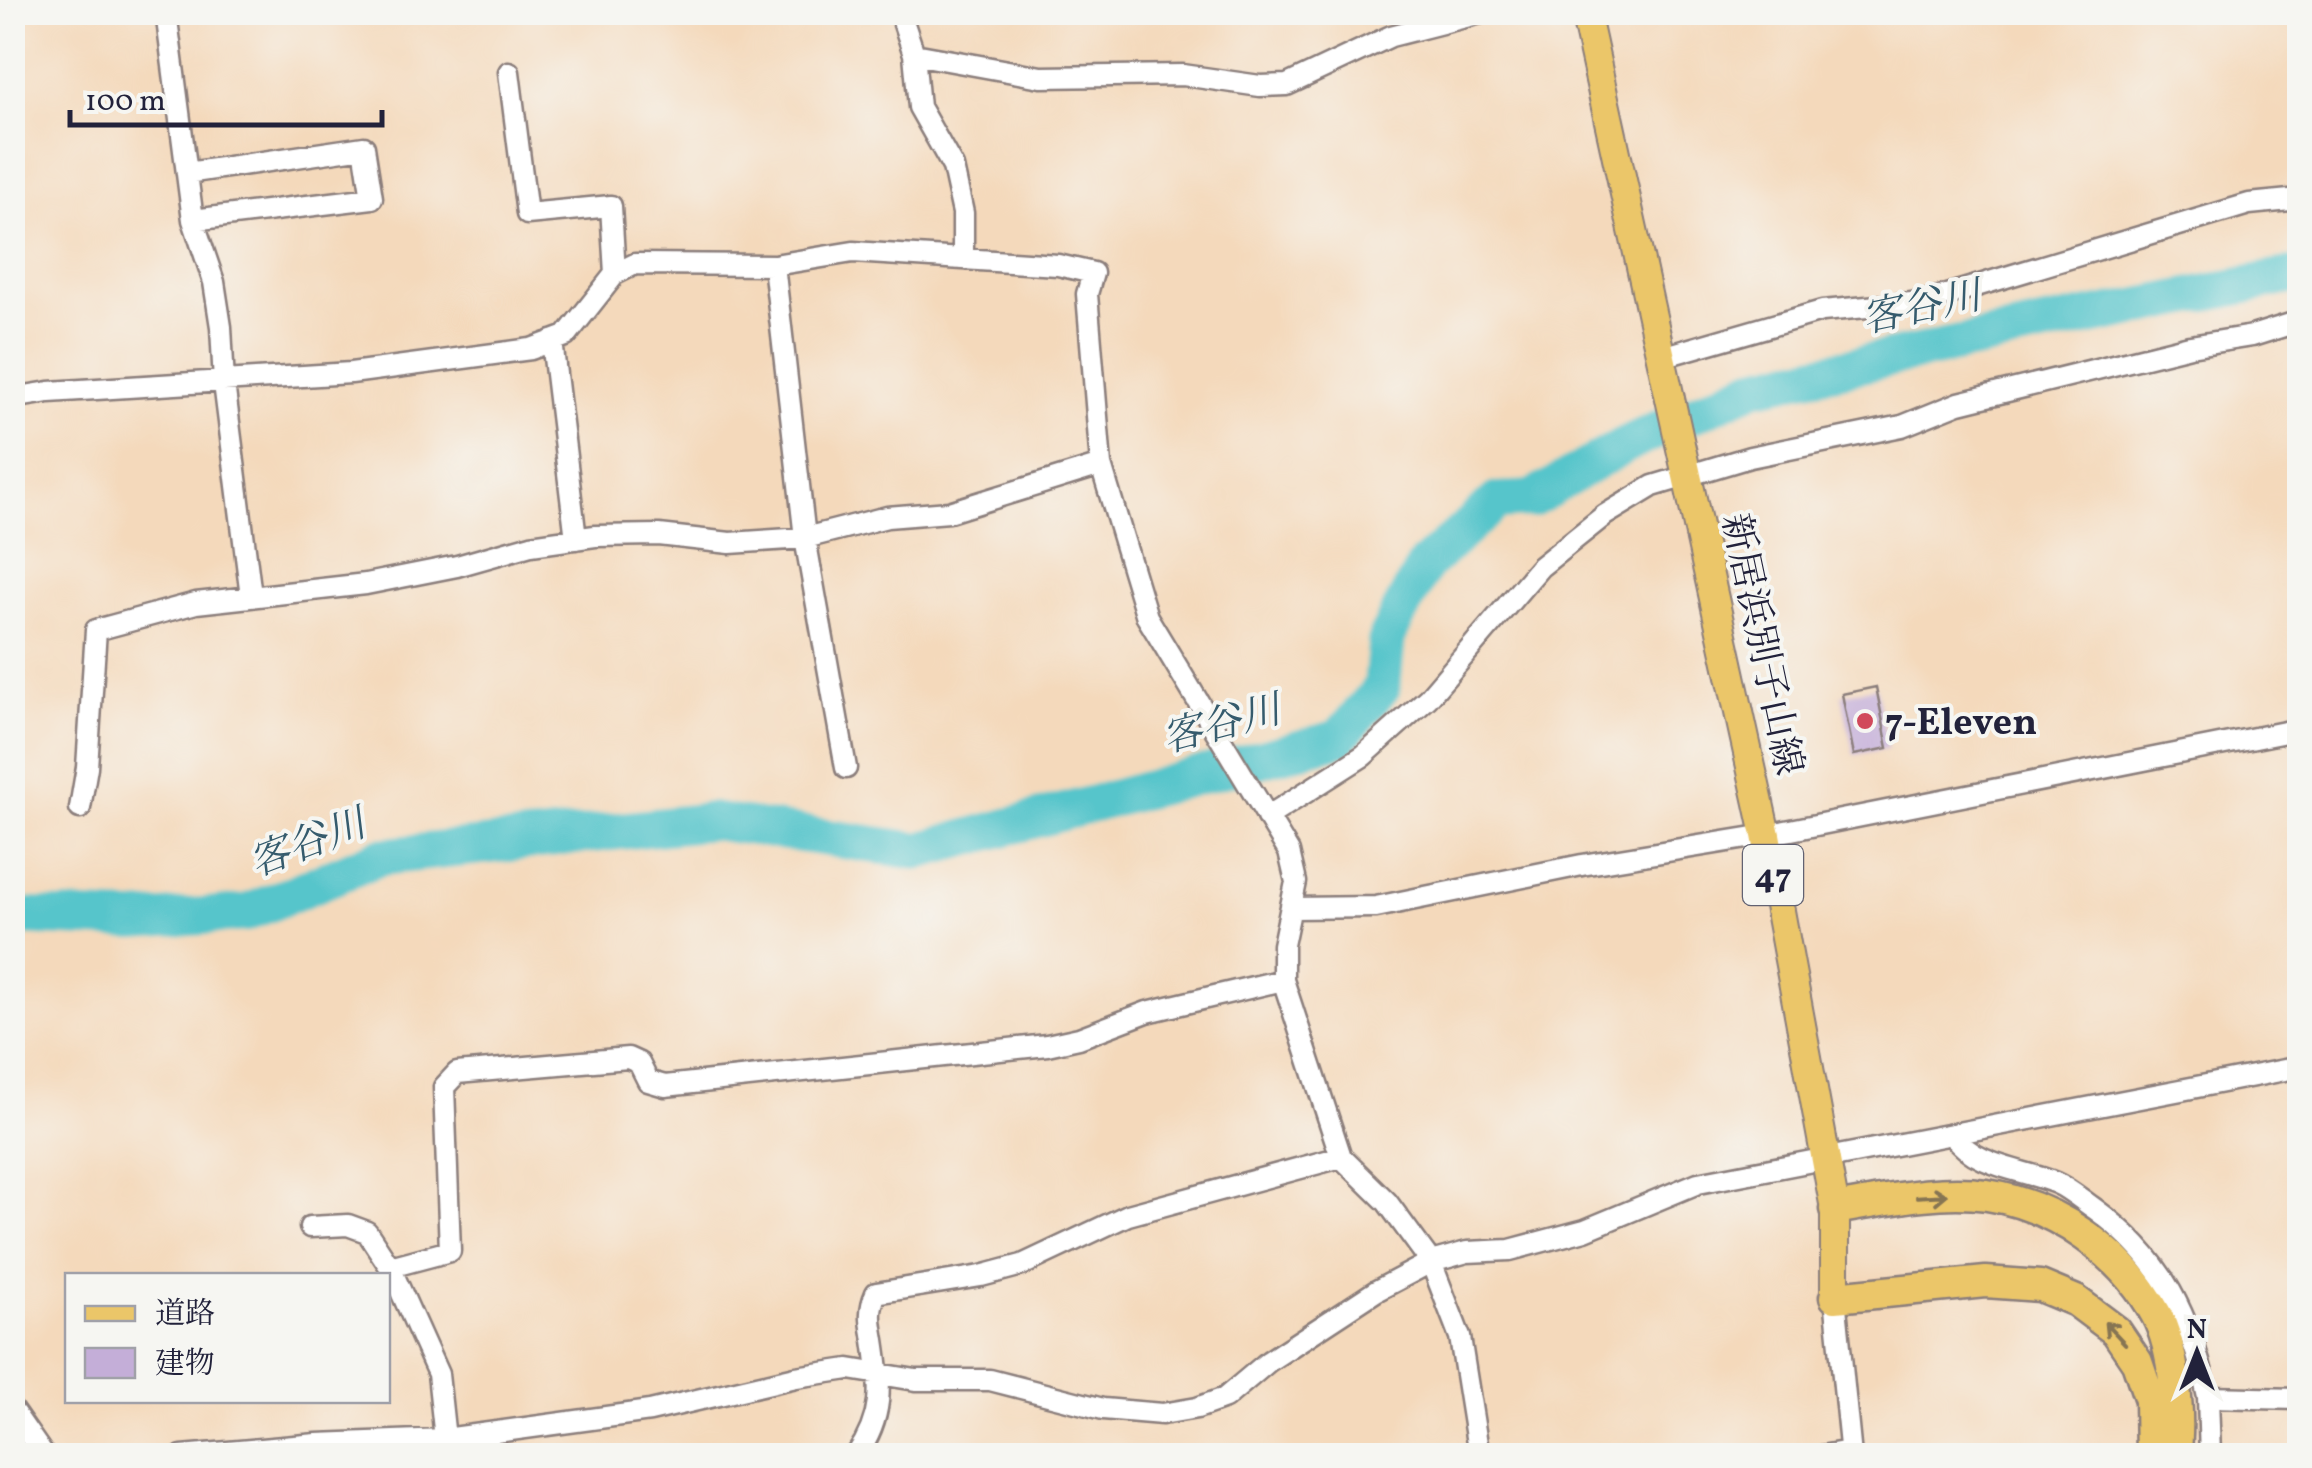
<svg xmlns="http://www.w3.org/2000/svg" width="2312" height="1468" font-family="Vollkorn,'Noto Serif JP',serif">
	<rect width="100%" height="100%" fill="#f6f6f2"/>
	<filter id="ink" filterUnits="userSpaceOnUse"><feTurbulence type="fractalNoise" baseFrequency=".01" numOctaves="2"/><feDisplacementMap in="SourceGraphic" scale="20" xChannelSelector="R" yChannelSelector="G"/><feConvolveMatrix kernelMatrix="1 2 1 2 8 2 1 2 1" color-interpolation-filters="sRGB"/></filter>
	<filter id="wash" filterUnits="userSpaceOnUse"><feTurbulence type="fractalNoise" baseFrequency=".0048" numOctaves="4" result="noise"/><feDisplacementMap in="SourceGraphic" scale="40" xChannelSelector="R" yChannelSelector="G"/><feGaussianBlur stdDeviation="2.25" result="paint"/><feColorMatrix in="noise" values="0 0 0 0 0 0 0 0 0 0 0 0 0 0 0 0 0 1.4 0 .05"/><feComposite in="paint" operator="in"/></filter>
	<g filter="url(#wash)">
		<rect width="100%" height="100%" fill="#f4d9bb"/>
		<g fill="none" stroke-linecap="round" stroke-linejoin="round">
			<path stroke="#57c5cb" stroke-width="38" d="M12,916L134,921L246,913L380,857L711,821L918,851L1339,738L1382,687L1387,636L1425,565L1497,501L1532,499L1623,446L1754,386L2300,274"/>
		</g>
		<g id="blocks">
			<path fill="#c4aed8" d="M1876,687L1888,748L1854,755L1842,694Z"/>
		</g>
	</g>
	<g filter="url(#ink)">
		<use href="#blocks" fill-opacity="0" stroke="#8b7e7b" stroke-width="2.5"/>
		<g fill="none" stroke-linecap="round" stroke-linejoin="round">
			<g stroke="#8b7e7b" stroke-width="25">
				<path id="minor" d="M166,12L193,220L214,282L221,327L224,383L251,596
					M900,12L914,54L919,107L953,167L963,213V258
					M914,54L1041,77L1183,75L1260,86L1287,85L1391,36L1485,12
					M509,72L527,214L611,206L615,274
					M187,173L364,147L372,198L193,220
					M774,265L805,538L846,768
					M552,341L576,539
					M1662,357L1822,311L1923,302L2249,204L2300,199
					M12,398L49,392L351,373L531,349L566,336L615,274L635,264L774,265L853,252L1058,265L1093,273L1087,294L1101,465L1147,617L1289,852L1296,882L1283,945V980L1341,1157L1387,1202L1431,1262L1460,1337L1479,1456
					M80,808L87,767L96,630L196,603L366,584L457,566L531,545L595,536L659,535L730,543L805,538L887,517L949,512L1101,465
					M1267,817L1363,756L1428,698L1540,567L1605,515L1653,486L1750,457L1902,426L1959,403L2190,346L2252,336L2300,321
					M1293,908L1376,907L1582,865L1766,835L2300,729
					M1953,1135C1975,1167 2022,1169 2056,1183C2070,1189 2083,1201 2095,1209C2164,1259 2190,1316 2208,1397L2300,1399
					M310,1227L348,1225L367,1232L390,1267L438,1374L445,1439
					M390,1267L450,1251L444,1087L457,1073L628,1058L639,1063L648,1081L665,1086L1047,1045L1079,1038L1147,1012L1283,980
					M1835,1297L1851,1456
					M2208,1397L2210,1456
					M12,1410L44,1456
					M182,1456L317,1444L445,1439L650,1411L796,1377L849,1369L916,1380H990L1103,1409L1162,1414L1197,1408L1225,1398L1269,1361L1376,1291L1431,1262L1467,1252L1510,1250L1585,1230L1698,1183L2300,1067
					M856,1456C884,1416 881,1386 874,1340C871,1322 868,1311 876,1293L981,1276L1022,1265L1128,1215L1341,1157
					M1821,1456L1850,1451"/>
			</g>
			<g stroke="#8b7e7b" stroke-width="32">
				<path id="major" d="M1585,12L1766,835L1835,1209V1297"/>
			</g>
			<g stroke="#8b7e7b" stroke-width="35">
				<path id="highway" d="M1835,1209C1884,1201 1937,1188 1987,1195C2055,1205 2123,1253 2156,1314C2174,1347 2181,1418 2175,1456
					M1835,1297L1986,1282L2040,1286L2076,1301L2116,1331L2137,1362L2150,1400L2151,1456"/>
			</g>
			<use href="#minor" stroke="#fff" stroke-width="20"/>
			<use href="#major" stroke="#ebc669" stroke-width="28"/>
			<use href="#highway" stroke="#ebc669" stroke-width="30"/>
		</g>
		<defs><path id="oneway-shaft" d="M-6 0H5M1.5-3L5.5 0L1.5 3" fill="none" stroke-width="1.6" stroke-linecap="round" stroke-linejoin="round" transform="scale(2.5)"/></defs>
		<g stroke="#867452">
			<use href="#oneway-shaft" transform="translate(1932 1196) rotate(-3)"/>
			<use href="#oneway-shaft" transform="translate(2115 1333) rotate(-133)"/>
		</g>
	</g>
	<circle fill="#d1495b" stroke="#f6f6f2" stroke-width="4" cx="1865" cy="721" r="10"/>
	<g text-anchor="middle" stroke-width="8" stroke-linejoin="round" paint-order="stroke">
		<rect fill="#f6f6f2" stroke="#626272" stroke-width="2.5" x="1743" y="845" width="60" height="60" rx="8"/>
		<g font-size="35" font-weight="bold" fill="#22223b">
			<text x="1773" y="887">47</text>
		</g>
		<g font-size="38" fill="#22223b" stroke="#f6f6f2">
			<text transform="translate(1763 644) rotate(78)" y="13">新居浜別子山線</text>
		</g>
		<g font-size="38" font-weight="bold" fill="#22223b" stroke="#f6f6f2" text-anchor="start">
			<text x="1885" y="734">7-Eleven</text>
		</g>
		<g font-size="40" font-style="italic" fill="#355b6d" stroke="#f6f6f2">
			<text transform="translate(1921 306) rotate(-12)" y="14">客谷川</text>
			<text transform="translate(1221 723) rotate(-15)" y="14">客谷川</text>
			<text transform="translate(307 842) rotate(-21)" y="14">客谷川</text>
		</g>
	</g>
	<rect width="2312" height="1468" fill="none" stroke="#f6f6f2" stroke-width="50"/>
	<rect x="65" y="1273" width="325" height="130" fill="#f6f6f2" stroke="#a1a1a9" stroke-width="2.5"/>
	<rect x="85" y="1306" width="50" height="15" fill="#ebc669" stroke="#a1a1a9" stroke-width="2.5"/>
	<text x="155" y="1323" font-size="30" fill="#22223b">道路</text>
	<rect x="85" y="1348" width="50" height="30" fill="#c4aed8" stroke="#a1a1a9" stroke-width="2.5"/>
	<text x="155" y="1373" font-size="30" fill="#22223b">建物</text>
	<g transform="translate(2197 1353)" stroke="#f6f6f2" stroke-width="8" paint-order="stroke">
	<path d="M0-8L18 38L0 25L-18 38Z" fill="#22223b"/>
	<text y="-15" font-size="28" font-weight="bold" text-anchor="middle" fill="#22223b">N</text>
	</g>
	<path d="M70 110v15h312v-15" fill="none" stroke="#22223b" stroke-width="5"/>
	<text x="85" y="110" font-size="30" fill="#22223b" stroke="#f6f6f2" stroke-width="8" paint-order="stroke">100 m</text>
</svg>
